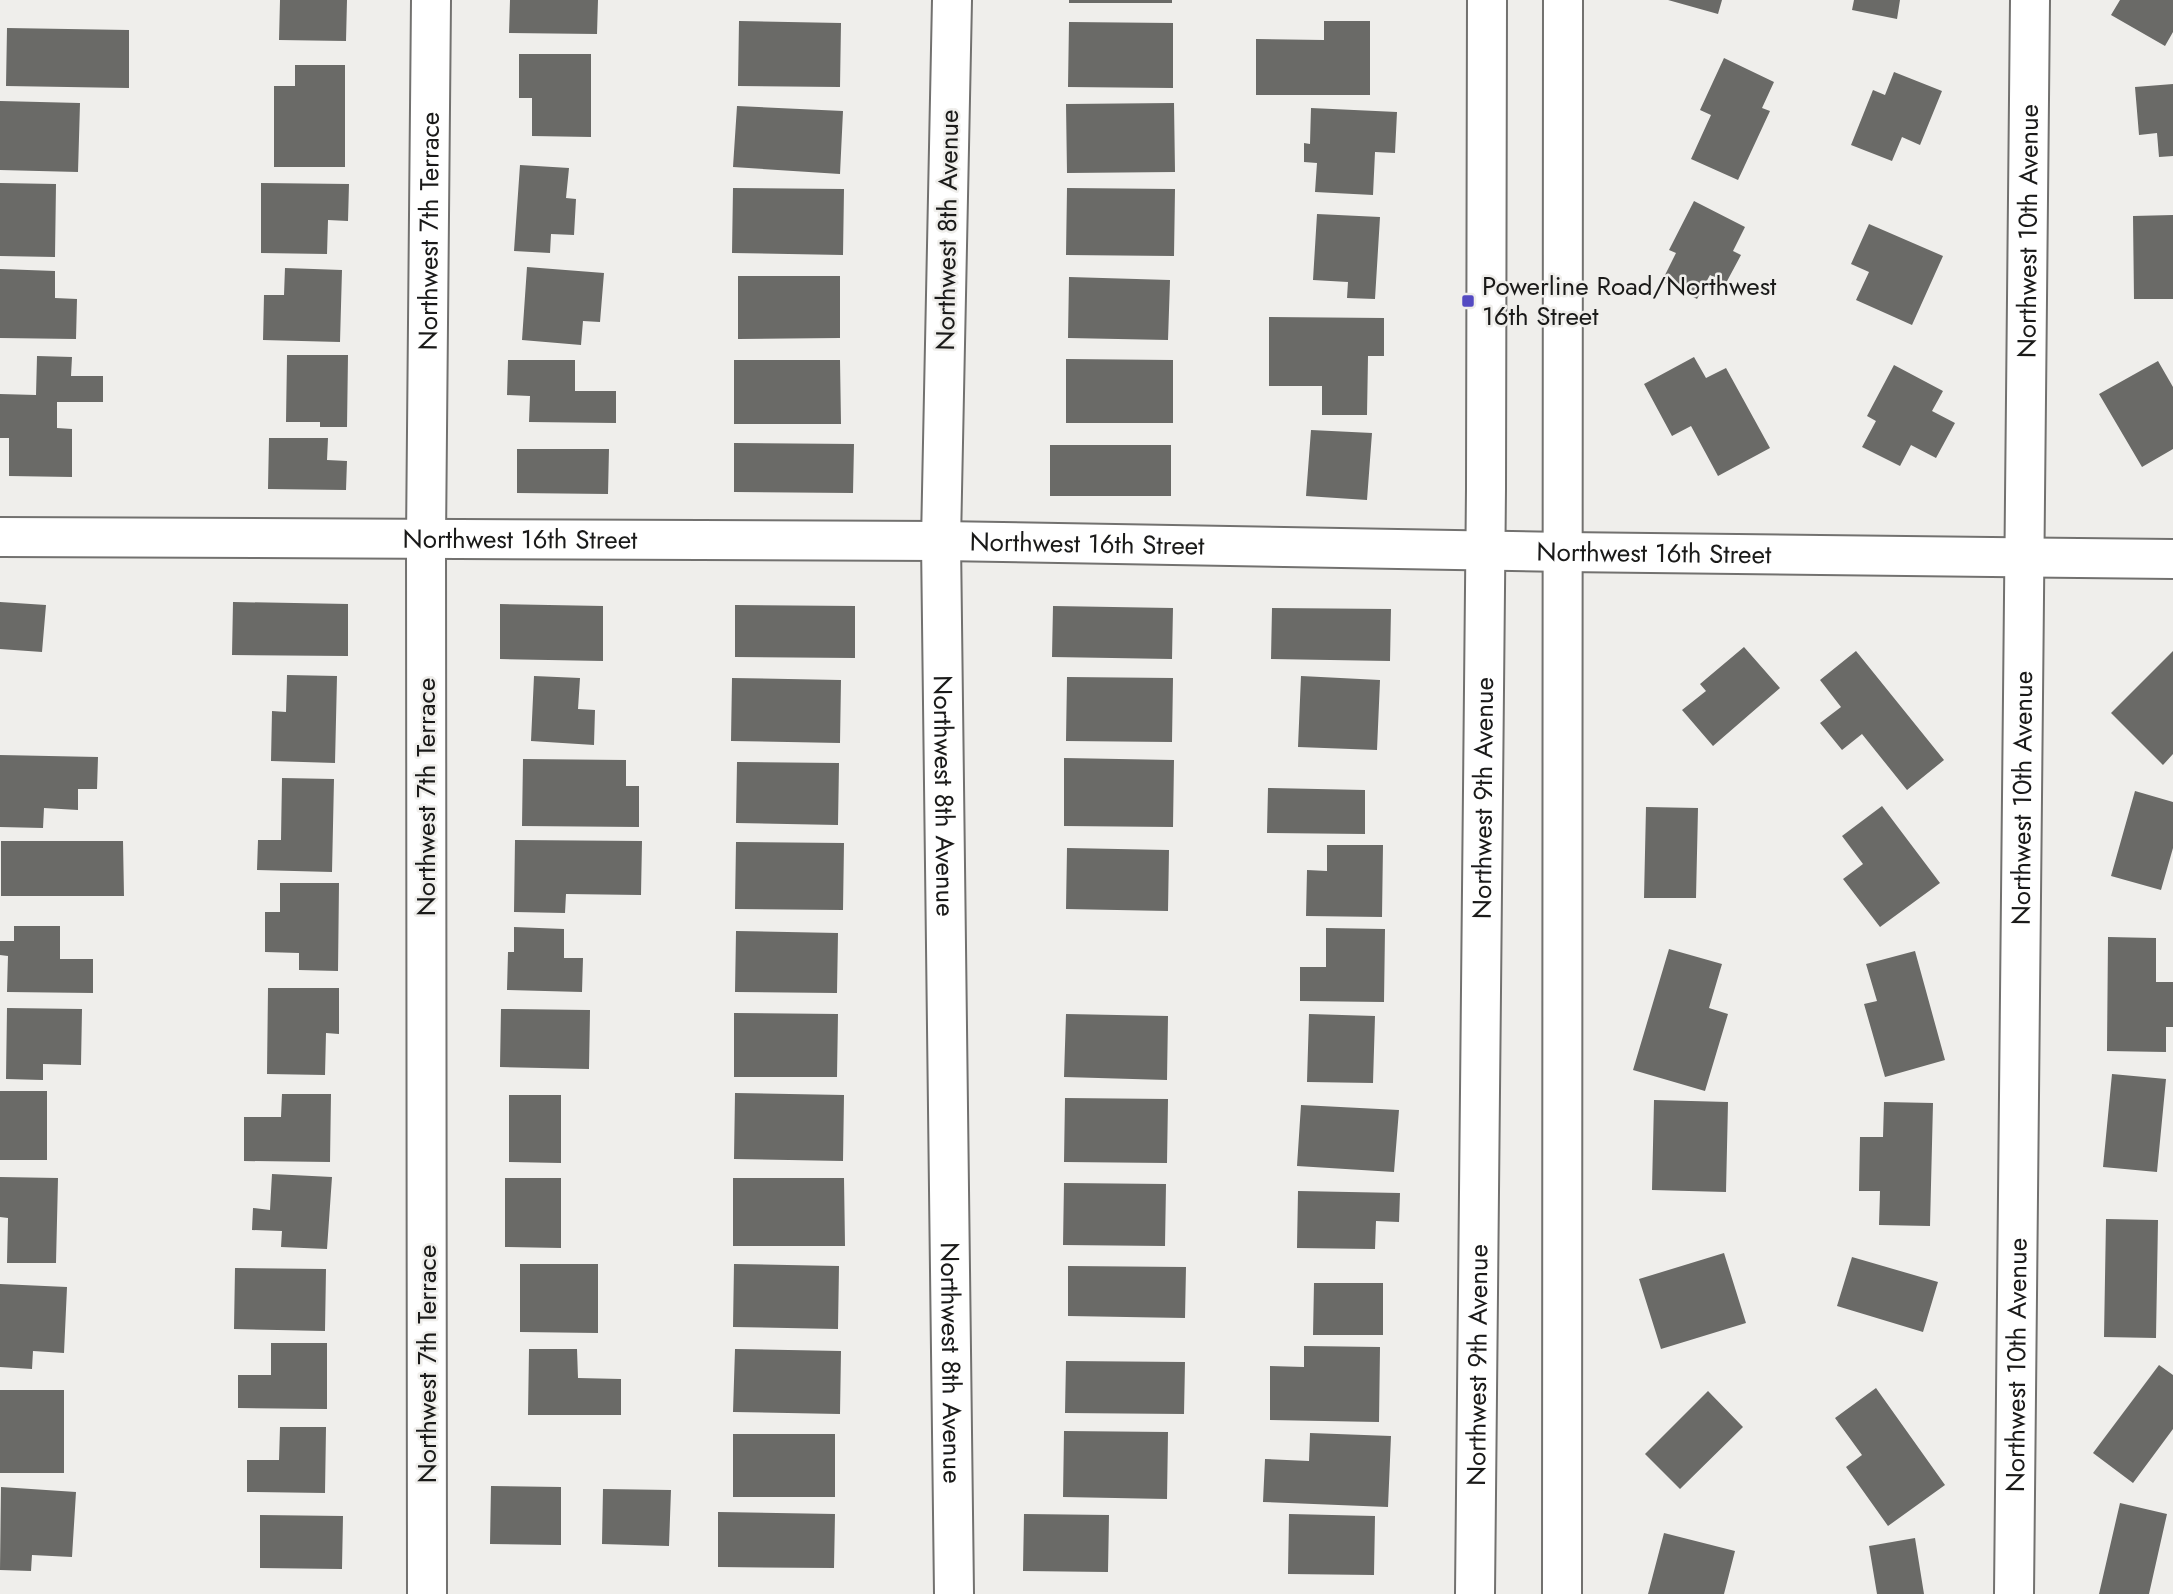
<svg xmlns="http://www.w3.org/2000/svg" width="2173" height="1594" font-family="Jost,sans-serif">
	<rect width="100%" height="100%" fill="#efeeeb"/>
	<path fill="#6a6a67" d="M280,0H347L346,41L279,40Z
		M510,0H598L597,34L509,33Z
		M1069,0H1172V3H1069Z
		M1668,0H1722L1718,14Z
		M1854,0H1900L1897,19L1852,10Z
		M2120,0H2173V32L2165,46L2111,15Z
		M739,21L841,23L840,87L738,86Z
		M1324,21H1370V95H1256V39L1324,40Z
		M1069,22L1173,23V88L1068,87Z
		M7,28L129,30V88L6,86Z
		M519,54H591V137L532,136V98H519Z
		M1724,58L1774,82L1762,108L1770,111L1738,180L1691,159L1711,115L1700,110Z
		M295,65H345V167H274V86H295Z
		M1894,72L1942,91L1920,145L1902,137L1892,161L1851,145L1873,90L1885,95Z
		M2173,84V156L2159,157L2157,133L2139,135L2135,87Z
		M0,101L80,103L78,172L0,170Z
		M1174,103L1175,172L1067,173L1066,104Z
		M737,106L843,111L840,174L733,167Z
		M1311,108L1397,112L1395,153L1375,152L1373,195L1315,192L1317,163L1304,162V143L1310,144Z
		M520,165L569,168L566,198L576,199L574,235L551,234L550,253L514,251Z
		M0,183L56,184L55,257L0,256Z
		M261,183L349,184L348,221L328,220L327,254L261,253Z
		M733,188L844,189L843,255L732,253Z
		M1067,188L1175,189L1174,256L1066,255Z
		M1694,201L1745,227L1733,251L1741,255L1726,283L1710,275L1697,299L1662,281L1676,253L1669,250Z
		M1317,214L1380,217L1375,299L1347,298L1348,282L1313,280Z
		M2173,215V299H2134L2133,216Z
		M1869,224L1943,256L1912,325L1856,300L1869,272L1851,264Z
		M527,267L604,273L600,322L583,321L581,345L522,340Z
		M285,268L342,270L340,342L263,340L264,295H284Z
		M0,269L55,271V298L77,299L76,339L0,338Z
		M738,276H840V338L738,339Z
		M1069,277L1170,280L1168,340L1068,338Z
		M1269,317L1384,318V356H1368L1367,415H1322V386H1269Z
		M287,355H348L347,427H320V422H286Z
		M37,356L72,357L71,376H103V402H57V428L72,429V477L9,476V438H0V394L36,395Z
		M1694,357L1706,378L1726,368L1770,448L1718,476L1691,426L1672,436L1644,384Z
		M1066,359L1173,360V423H1066Z
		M508,360H575V391H616V423L529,422L530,396L507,395Z
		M734,360H840L841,424H734Z
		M2158,361L2173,387V449L2142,467L2099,394Z
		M1894,365L1943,391L1932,411L1955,423L1936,458L1911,445L1900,466L1862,447L1876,421L1867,416Z
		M1311,430L1372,433L1367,500L1306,496Z
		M269,438H328L327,460L347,461L346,490L268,489Z
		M734,443L854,444L853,493L734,492Z
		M1050,445H1171V496H1050Z
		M517,449H609L608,494L517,493Z
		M0,602L46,605L42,652L0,649Z
		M233,602L348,604V656L232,655Z
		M500,604L603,606V661L500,659Z
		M735,605L855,606V658L735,657Z
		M1053,606L1173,608L1172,659L1052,657Z
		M1272,608L1391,609L1390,661L1271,659Z
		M1744,647L1780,688L1713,746L1682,710L1706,691L1700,684Z
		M1856,651L1944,760L1907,790L1862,734L1842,750L1820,723L1841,707L1820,680Z
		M2173,651V754L2163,765L2111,713Z
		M287,675L337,676L335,763L271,761L272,711L286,712Z
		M534,676L580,678L578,709L595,710L594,745L531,741Z
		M1301,676L1380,680L1377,750L1298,747Z
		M1067,677L1173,678L1172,742L1066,741Z
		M732,678L841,680L840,743L731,741Z
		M0,755L98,757L97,789H78V810L44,808L43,828L0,827Z
		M1064,758L1174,760L1173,827L1064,826Z
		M523,759L626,760V786H639V827L522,826Z
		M737,762L839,763L838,825L736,823Z
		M282,778L334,779L332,872L257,870L258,840H281Z
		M1268,788L1365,790V834L1267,833Z
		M2135,791L2173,802V848L2161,890L2111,876Z
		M1882,806L1940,883L1880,927L1843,879L1863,864L1842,836Z
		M1646,807L1698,808L1696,898H1644Z
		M515,840L642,841L641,895L566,894L565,913L514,912Z
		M1,841H123L124,896H1Z
		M736,842L844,843L843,910L735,909Z
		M1327,845H1383L1382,917L1306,916L1307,870L1327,871Z
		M1067,848L1169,850L1168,911L1066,909Z
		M280,883H339L338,971L299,970V953L265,952V912H280Z
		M14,926H60V959H93V993L7,992L8,956L0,955V941H14Z
		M514,927L564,929V958H583L582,992L507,990L508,952H514Z
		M1326,928L1385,929L1384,1002L1300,1001V967H1326Z
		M736,931L838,933L837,993L735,992Z
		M2108,937L2156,938V982H2173V1027H2166V1052L2107,1051Z
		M1669,949L1722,964L1709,1008L1728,1014L1705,1091L1633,1070Z
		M1915,951L1945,1060L1885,1077L1864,1004L1877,1001L1866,964Z
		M268,988H339V1034L326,1033L325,1075L267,1074Z
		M7,1008L82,1009L81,1065L43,1064V1080L6,1079Z
		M501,1009L590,1010L589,1069L500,1067Z
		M734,1013L838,1014L837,1077H734Z
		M1066,1014L1168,1016L1167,1080L1064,1077Z
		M1309,1014L1375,1016L1373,1083L1307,1082Z
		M2112,1074L2166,1079L2157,1172L2103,1167Z
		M0,1091H47V1160H0Z
		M735,1093L844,1095L843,1161L734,1159Z
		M282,1094H331L330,1162L244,1161V1117H281Z
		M509,1095H561V1163L509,1162Z
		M1065,1098L1168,1099L1167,1163L1064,1162Z
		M1654,1100L1728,1102L1726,1192L1652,1190Z
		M1884,1102L1933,1103L1930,1226L1879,1225L1880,1191H1859L1860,1137H1883Z
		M1301,1105L1399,1110L1394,1172L1297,1166Z
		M272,1174L332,1177L327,1249L281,1247L282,1231L252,1230L253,1208L270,1210Z
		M0,1177L58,1178L56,1263H7L8,1218L0,1217Z
		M505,1178H561V1248L505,1247Z
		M733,1178H844L845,1246H733Z
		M1064,1183L1166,1184L1165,1246L1063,1245Z
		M1298,1191L1400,1193L1399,1222L1376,1221L1375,1249L1297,1248Z
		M2106,1219L2158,1220L2156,1338L2104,1337Z
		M1724,1253L1746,1323L1661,1349L1639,1279Z
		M1852,1257L1938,1282L1923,1332L1837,1306Z
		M520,1264H598V1333L520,1332Z
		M734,1264L839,1266L838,1329L733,1327Z
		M1068,1266L1186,1267L1185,1318L1068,1316Z
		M235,1268L326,1269L325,1331L234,1329Z
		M1314,1283H1383V1335H1313Z
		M0,1284L67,1287L64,1353L33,1351L32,1369L0,1367Z
		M271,1343H327V1409L238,1408V1375H271Z
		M1304,1346L1380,1347L1379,1422L1270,1420V1366L1304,1367Z
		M529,1349H577L578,1378L621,1379V1415H528Z
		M735,1349L841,1351L840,1414L733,1412Z
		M1066,1361L1185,1362L1184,1414L1065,1413Z
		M2159,1365L2173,1375V1429L2133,1483L2093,1453Z
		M1876,1388L1945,1485L1888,1526L1846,1467L1862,1455L1835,1418Z
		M0,1390H64V1473H0Z
		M1708,1391L1743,1427L1680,1489L1645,1454Z
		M280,1427H326L325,1493L247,1492V1460H279Z
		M1064,1431L1168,1432L1167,1499L1063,1497Z
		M1310,1433L1391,1436L1388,1507L1263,1502L1265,1459L1309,1461Z
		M733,1434H835V1497H733Z
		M491,1486L561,1487V1545L490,1544Z
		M1,1487L76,1492L72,1557L32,1555L31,1571L0,1570Z
		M603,1489L671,1490L669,1546L602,1544Z
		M2120,1503L2167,1514L2149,1594H2099Z
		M718,1512L835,1514L834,1568L718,1567Z
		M1024,1514L1109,1515L1108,1572L1023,1571Z
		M1289,1514L1375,1516L1374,1575L1288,1574Z
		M260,1515L343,1516L342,1569L260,1568Z
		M1664,1533L1735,1551L1724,1594H1648Z
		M1915,1538L1924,1594H1877L1869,1546Z"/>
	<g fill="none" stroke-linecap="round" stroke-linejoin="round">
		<g stroke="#72716f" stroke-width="42">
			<g id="minor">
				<path id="s1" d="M952,0L941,541L954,1594"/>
				<path id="s2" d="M0,537L941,541L1564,552L2173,559"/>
				<path id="s3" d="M427,1594L426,539L431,0"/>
				<path id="s4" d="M2014,1594L2030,0"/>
			</g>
		</g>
		<g stroke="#72716f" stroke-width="42">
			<g id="major">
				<path id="s5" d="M1475,1594L1486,489L1487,0"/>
				<path d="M1562,1594L1563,0"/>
			</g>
		</g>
		<use href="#minor" stroke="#fff" stroke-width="38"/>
		<use href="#major" stroke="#fff" stroke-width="38"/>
	</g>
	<rect fill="#544ac2" stroke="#efeeeb" stroke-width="2.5" x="1461" y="294" width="14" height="14" rx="3.5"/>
	<g text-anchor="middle" stroke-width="5" stroke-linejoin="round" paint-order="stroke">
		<g font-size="26" fill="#1a1a19" stroke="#efeeeb">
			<text dy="9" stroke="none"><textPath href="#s3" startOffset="1363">Northwest 7th Terrace</textPath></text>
			<text transform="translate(947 230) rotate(-89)" y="9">Northwest 8th Avenue</text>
			<text dy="9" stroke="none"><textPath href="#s4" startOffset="1363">Northwest 10th Avenue</textPath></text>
			<text dy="9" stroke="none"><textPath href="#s2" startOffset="520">Northwest 16th Street</textPath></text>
			<text dy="9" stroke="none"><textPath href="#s2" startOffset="1087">Northwest 16th Street</textPath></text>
			<text dy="9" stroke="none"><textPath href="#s2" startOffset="1654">Northwest 16th Street</textPath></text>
			<text transform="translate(426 797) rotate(-90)" y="9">Northwest 7th Terrace</text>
			<text dy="9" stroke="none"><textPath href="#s1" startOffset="796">Northwest 8th Avenue</textPath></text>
			<text dy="9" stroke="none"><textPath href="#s5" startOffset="796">Northwest 9th Avenue</textPath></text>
			<text dy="9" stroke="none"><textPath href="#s4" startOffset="796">Northwest 10th Avenue</textPath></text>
			<text transform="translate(427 1364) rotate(-90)" y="9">Northwest 7th Terrace</text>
			<text dy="9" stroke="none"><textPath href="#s1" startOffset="1363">Northwest 8th Avenue</textPath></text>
			<text dy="9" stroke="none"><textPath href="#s5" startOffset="229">Northwest 9th Avenue</textPath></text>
			<text dy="9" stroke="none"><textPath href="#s4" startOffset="229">Northwest 10th Avenue</textPath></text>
		</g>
		<g font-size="26" fill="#1a1a19" stroke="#efeeeb" text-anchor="start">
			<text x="1482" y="295">Powerline Road/Northwest<tspan x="1482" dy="30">16th Street</tspan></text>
		</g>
	</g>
</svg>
